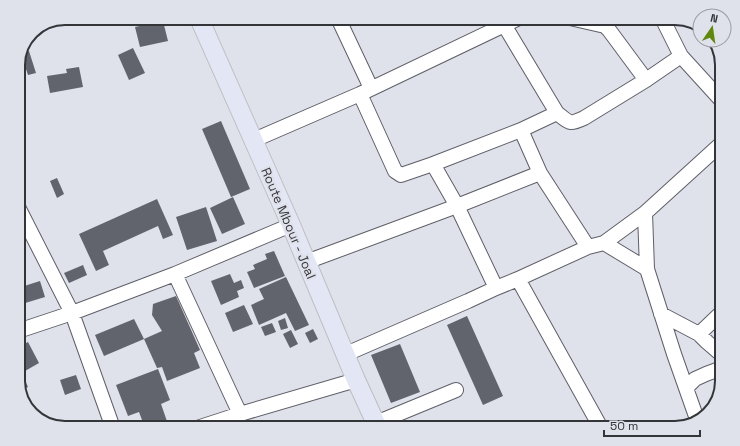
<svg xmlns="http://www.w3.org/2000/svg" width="740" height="446" font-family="'Space Grotesk',sans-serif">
	<rect width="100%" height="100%" fill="#dfe1eb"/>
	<path fill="#62646d" d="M163,21L168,41L140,47L135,27Z
		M133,48L145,73L129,80L118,55Z
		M29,51L36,73L28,75L21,54Z
		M79,67L83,87L50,93L47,76L67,73L66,69Z
		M18,79H20L24,104L18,105Z
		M221,121L250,189L231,197L202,129Z
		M57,178L64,194L57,198L50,181Z
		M233,197L245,224L222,234L210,208Z
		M157,199L173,235L163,239L158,226L103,251L109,265L96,271L79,234Z
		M206,207L217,241L187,250L176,217Z
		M274,251L285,276L254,288L247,272L255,269L253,265L267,259L265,254Z
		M83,265L87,275L69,283L64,273Z
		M230,274L234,283L241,280L244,288L237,291L239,297L221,305L211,281Z
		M286,277L309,325L295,331L286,313L259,325L251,305L264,299L259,289Z
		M40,281L45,297L22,304L25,314L18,316V288Z
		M176,296L200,350L194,353L200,368L167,381L162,367L157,368L144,339L162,331L152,315L153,304Z
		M244,305L253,324L233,332L225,313Z
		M467,316L503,396L483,405L447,325Z
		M285,318L288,328L281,330L278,321Z
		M134,319L144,339L104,356L95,335Z
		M272,323L276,332L265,336L261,327Z
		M313,329L318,339L310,343L305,333Z
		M291,330L298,344L290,348L283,334Z
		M28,342L39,363L25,371L18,357V347Z
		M400,344L420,392L391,403L371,355Z
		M158,369L170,400L161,404L169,427L165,428H145L139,412L128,416L116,385Z
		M18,373L19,375L22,374L28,387L21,390L24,396L22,397L18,384Z
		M76,375L81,389L65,395L60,380Z"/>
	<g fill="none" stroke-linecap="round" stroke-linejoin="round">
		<g stroke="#5e5f68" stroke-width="16">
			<path id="minor" d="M338,18L371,88
				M500,18L557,113C570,123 569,125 584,118L646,80L681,56
				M570,18L605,26L609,30L646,80
				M662,18L681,56L722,101
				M360,94L395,171L401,175L433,164L521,130L557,113
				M521,130L540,173L588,247
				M254,140L360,94L519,18
				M433,164L457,206L496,288
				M18,207L72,313L113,428
				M645,213L647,269
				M604,243L647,269L674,354L698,422
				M306,262L457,206L540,173
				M175,274L240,414
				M518,279L601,428
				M661,314L699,334L707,342L722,355
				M18,331L72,313L175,274L291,225
				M699,334L722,312
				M346,354L468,301L496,288L518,279L588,247L604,243L645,213L722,143
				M686,388L695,379L706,374L722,368
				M376,423L456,390
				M197,428L240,414L356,380"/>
		</g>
		<g stroke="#bebec0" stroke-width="20">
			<path id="major" d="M199,18L291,225L356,380L378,428"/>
		</g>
		<use href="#minor" stroke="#fff" stroke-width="14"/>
		<use href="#major" stroke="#e3e6f4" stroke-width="18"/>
	</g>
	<g text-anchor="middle" stroke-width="4" stroke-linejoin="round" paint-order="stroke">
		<g font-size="13" fill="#343539" stroke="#dfe1eb">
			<text transform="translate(289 223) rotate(67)" y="5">Route Mbour - Joal</text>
		</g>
	</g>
	<path d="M0 0H740V446H0ZM65 25H675A40 40 0 0 1 715 65V381A40 40 0 0 1 675 421H65A40 40 0 0 1 25 381V65A40 40 0 0 1 65 25Z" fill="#dfe1eb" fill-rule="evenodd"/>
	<path fill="none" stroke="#343539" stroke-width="2" d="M65 25H675A40 40 0 0 1 715 65V381A40 40 0 0 1 675 421H65A40 40 0 0 1 25 381V65A40 40 0 0 1 65 25Z"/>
	<g transform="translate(712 28) rotate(13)"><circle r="19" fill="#dfe1eb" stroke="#9b9ca4"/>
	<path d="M0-3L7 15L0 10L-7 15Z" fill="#62870d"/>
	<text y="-6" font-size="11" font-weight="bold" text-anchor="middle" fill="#343539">N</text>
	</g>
	<path d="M604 430v6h96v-6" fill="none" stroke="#343539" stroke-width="2"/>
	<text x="610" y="430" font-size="12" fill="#343539" stroke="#dfe1eb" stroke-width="3" paint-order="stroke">50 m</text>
</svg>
